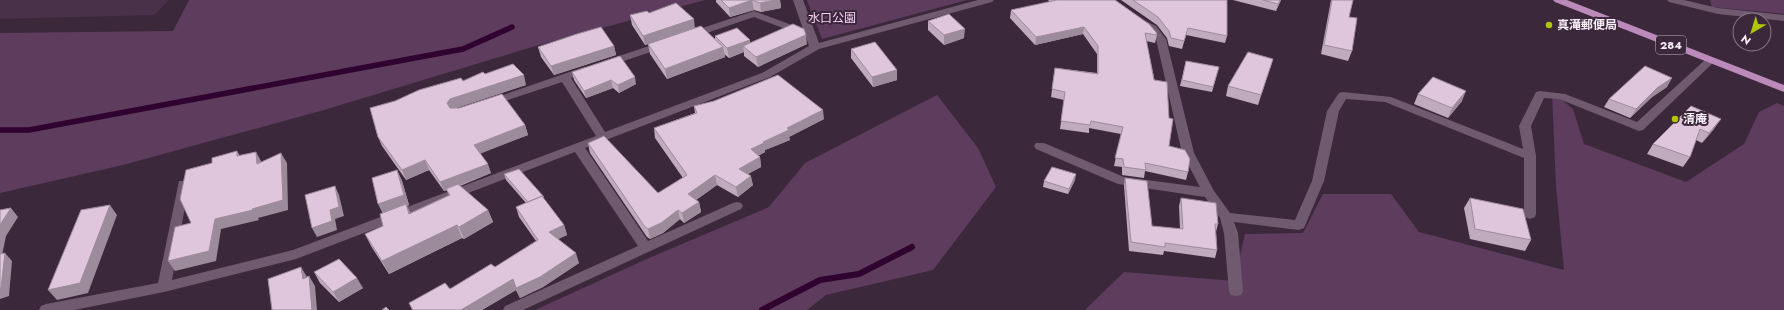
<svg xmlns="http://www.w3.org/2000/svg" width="1784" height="310" font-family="Jost,'Noto Sans JP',sans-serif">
	<rect width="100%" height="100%" fill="#3b293b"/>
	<path fill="#493249" d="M0,0H169L154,15L0,19Z"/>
	<path fill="#5e3c5d" d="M189,0H705L532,47L324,110L123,165L0,193V33L173,31Z
		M807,0H967L822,39Z
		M1710,0H1784V14L1712,7Z
		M1552,92L1573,109L1584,144L1686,182L1744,144L1759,112L1777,103L1784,106V310H1085L1124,272L1234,281L1245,234L1303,233L1323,194H1391L1419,232L1564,270L1556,186Z
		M937,95L978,148L996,187L933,270L826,295L807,310H535L649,258L769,207L805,163Z"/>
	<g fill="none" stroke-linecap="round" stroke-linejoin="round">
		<path stroke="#2f0230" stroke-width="5.5" d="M0,130H29L463,49L512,27"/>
		<path stroke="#2f0230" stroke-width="6" d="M762,310L820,280L859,274L912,247"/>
		<path fill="#705a6f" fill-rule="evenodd" d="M793,0H803L819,43L978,0H994L992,2L819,49L770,77L585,148L648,241L733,203L737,202L741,203L743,206L741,209L523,310H503L505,306L638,246L575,152L296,259L164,292L74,310H39L41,306L46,304L158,283L179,181H187L189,184L172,280L293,250L596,136L562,82L490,106L486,105L484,103L486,101L584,67H592L593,69L592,71L571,78L605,132L762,73L809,46L806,37L754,17L695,37L691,38L686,35L687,33L754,11L803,29Z
			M1667,0H1684L1718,8L1784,15V21L1718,14L1669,2Z
			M1144,20L1156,26L1166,39L1194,153L1214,191L1230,213L1295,220L1312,181L1327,111L1339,93L1343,92L1391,97L1523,149L1519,126L1536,92L1540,91L1565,94L1637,122L1706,59L1710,58L1715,61L1643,130L1639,131L1559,99L1544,98L1531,126L1536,156V214L1535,217L1530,219L1525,217L1524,214V158L1385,102L1346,99L1339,111L1324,181L1304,228L1299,230L1234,222L1238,233L1243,291L1241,295L1236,296L1231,295L1229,291L1224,233L1220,218L1205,197L1118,184L1036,149L1034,146L1036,143H1044L1124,177L1200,187L1182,153L1156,39L1148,30L1139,23Z
			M664,41L668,42L669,44L668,46L612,65H604L603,63L604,61Z"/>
		<path fill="#bc8aba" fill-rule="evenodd" d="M1553,0H1567L1784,85V92L1555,2Z"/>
	</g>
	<path fill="#c0aabe" d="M716,0H780L781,8L761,12L754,10L730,17L716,2Z
		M1048,0H1115L1157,35L1155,43L1146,41L1169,146L1188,172L1186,180L1145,171L1144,178L1122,175V167L1114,166L1121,134L1089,128V133L1060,129L1064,100L1051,97L1055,68L1097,73V54L1083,34L1035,45L1010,18L1011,10L1050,2Z
		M1121,0H1227V36L1225,43L1186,35L1182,49L1169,46L1167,38L1157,25Z
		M1233,0H1281L1276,11Z
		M1331,0H1353L1349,17L1352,51L1348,61L1321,54Z
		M649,13L695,28L715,39V36L750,43L807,44L758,67L744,56V52L729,58L724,54L725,57L667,79L650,54L648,44L645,45L632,25L630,15Z
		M928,21L964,38L944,45L928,30Z
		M614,46L616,55L554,75L541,57L538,47Z
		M851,49L897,80L873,87L851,58Z
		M1273,59L1258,105L1226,96L1228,86Z
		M1186,61L1219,67L1212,92L1180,86Z
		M572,72L636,84L619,93L613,88L586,98L574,80Z
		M485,74L526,85L455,108L525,125L528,135L480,153L491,173L460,186L488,210L493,222L464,239L462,238L389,274L371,246L365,234L383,226L382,213L397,170L402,181L409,205L407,206L410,213L449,195L447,190L444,191L429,170L406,180L382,146L378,137L463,81Z
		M1667,87L1652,97L1630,118L1604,107L1609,99Z
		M1418,94L1462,101L1448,118L1414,104Z
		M694,106L824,119L789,137L790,140L765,150V152L758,156L760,157L761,167L748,174L753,185L738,197L717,185L696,200L699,202L701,212L684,223L680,219L663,233L650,239L647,237L590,153L588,143L658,193L683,178L655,138L654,128L695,113Z
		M1691,106L1714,129L1702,143L1696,140L1690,157L1683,167L1647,154L1653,144Z
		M504,174L545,200L564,225L567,235L558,239L579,263L543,287L520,298L516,290L482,310H412L409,303L450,289L495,267L536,241L519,217L516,207L526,203L506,180Z
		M1125,178L1152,226L1180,229L1179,206L1181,198L1218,224L1216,232L1217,250L1215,258L1164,251L1163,255L1129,251L1124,186Z
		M1075,180L1068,194L1043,187L1044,181Z
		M1470,198L1531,240L1525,251L1470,239L1464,208Z
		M314,272L363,288L339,302L320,283Z"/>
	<path fill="#9c8b9b" d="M752,0L754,10L730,17L729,8Z
		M775,0H780L781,8L761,12L760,3Z
		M1280,0H1281L1276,11L1278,4Z
		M694,19L695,29L645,45L643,36Z
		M1084,27L1083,34L1035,45L1036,37Z
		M965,29L964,38L944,45V35Z
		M806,35L807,44L758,67L756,57Z
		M750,40L751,50L743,46L744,52L729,58L727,48Z
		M614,46L616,55L554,75L551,66Z
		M723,47L725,57L667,79L665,69Z
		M897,70V80L873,87L872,77Z
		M524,75L526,85L454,109L451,112L447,103L450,99Z
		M635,77L636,84L619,93L618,85Z
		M1672,78L1667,87L1652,97L1630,118L1636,109L1657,88Z
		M611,80L613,88L586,98L584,91Z
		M1466,91L1462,101L1448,118L1452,108Z
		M823,110L824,119L789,137L790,140L765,150V152L752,159L751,149L787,128Z
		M1721,119L1714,129L1702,143L1709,133Z
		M525,125L528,135L477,155L474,145Z
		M237,151L243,160L237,156Z
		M256,152L261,161L262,174L257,164Z
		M281,153L287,163L288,210L258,218L259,220L221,229L216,261L175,271L168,261L215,219Z
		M760,157L761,167L740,178L739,169Z
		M425,160L429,170L406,180L402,170Z
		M488,164L491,173L447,190L446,189L447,190L444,191L440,182Z
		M397,170L402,181L409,205L407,206L412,216L383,214L378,204Z
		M1076,174L1075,180L1068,194L1069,189Z
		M715,175L717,185L690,204L688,194Z
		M751,176L753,185L738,197L736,187Z
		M335,186L339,195L344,216L335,219L337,230L317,237L312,228Z
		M699,202L701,212L684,223L682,213Z
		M110,205L117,215L88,293L57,300L48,290Z
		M11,208L18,217L6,236L0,265V225Z
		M488,210L493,222L464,239L459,227Z
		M678,210L680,219L663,233L650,239L648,229Z
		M457,225L462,238L389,274L382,261Z
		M564,225L567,235L552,242L549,232Z
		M5,253L12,261L9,296L0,299V288Z
		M576,253L579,263L543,287L520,298L516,290L482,310H461L513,279Z
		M301,267L307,277L303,279Z
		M309,276L315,286L317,310H312Z
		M357,278L363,288L339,302L333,292Z"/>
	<path fill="#dfc6dd" stroke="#9c8b9b" d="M721,0H775L760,3L752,0L729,8Z
		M1057,0H1115L1149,24L1156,32L1157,35L1145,33L1154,80L1167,82L1169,118L1173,119L1169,146L1185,150L1190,159L1188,172L1145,163L1146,170L1124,167L1123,159L1115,158L1123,127L1091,121L1090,125L1061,121L1065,92L1052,89L1055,68L1098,74V46L1084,27L1036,37L1011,10Z
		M1133,0H1227V36L1188,28L1184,41L1171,38L1169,31L1158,17Z
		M1263,0H1280L1278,4Z
		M1332,0H1353L1349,17L1357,18L1352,51L1324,45Z
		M676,3L694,19L643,36L630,15L647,11L649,13Z
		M949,14L965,29L944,35L928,21Z
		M793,24L804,29L806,35L756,57L743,46Z
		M701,26L723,47L665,69L648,44Z
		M601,27L614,46L551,66L538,47L577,34Z
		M737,28L750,40L727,48L715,36Z
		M875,42L897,70L872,77L851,49Z
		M1248,52L1273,59L1261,95L1228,86Z
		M620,56L635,77L618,85L611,80L584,91L572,72Z
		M1186,61L1219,67L1213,87L1182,80Z
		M513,64L524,75L450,99L447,103L450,108H459L502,94L525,125L474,145L488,164L440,182L425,160L402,170L378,137L370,108L395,101L419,90L461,78L463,81L483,72L485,74Z
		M1645,66L1672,78L1657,88L1636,109L1609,99Z
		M778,75L823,110L787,128L789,130L763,142L764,143L751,149L760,157L739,169L751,176L736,187L715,175L688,194L699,202L682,213L678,210L661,223L648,229L645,227L588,143L604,136L658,193L687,175L654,128L697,113L694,106L714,101Z
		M1433,77L1466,91L1452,108L1418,94Z
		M1691,106L1721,119L1709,133L1700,129L1690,157L1653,144Z
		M237,151V156L256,152L257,164L281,153L283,200L252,209L253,210L215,219L209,251L168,261L175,227L191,223L180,199L186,170L212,163V158Z
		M1052,167L1076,174L1069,189L1044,181Z
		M519,169L544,197H543L542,196L528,202L504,174Z
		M397,170L404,195L378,204L372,178Z
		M1125,178L1147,181L1152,226L1183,229L1181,198L1216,203L1218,224H1215L1217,250L1165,243V247L1131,242Z
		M458,184L488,210L459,227L457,225L382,261L365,234L383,226L380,214L406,204L409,214L450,195L446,189Z
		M335,186L339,207L330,210L332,221L312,228L305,195Z
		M542,196L564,225L549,232L576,253L540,277L516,288L513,279L461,310H413L409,303L445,283L450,289L491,264L495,267L538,240L516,207Z
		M1470,198L1523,209L1531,240L1475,229Z
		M110,205L80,283L48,290L81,210Z
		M11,208L0,225V210Z
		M5,253L1,288H0V254Z
		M339,259L357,278L333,292L314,272Z
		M301,267L303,279L309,276L312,310H272L268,279Z
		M386,307L389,310H382Z"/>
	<g fill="#afc506" stroke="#3b293b" stroke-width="1.5">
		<circle cx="1549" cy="25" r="4"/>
		<circle cx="1675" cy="119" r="4"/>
	</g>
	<g text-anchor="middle" stroke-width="4" stroke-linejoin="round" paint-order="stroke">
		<rect fill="#3b293b" stroke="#c1b4c1" stroke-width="1" x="1656" y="36" width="30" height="18" rx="3"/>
		<g font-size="11" font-weight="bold" fill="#fbeffa">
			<text x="1671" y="49">284</text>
		</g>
		<g font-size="12" fill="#fed1fc" stroke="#3b293b">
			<text x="832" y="22">水口公園</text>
		</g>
		<g font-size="12" font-weight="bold" fill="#fbeffa" stroke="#3b293b" text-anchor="start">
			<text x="1557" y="29">真滝郵便局</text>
			<text x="1683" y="123">清庵</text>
		</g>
	</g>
	<g transform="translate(1752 32) rotate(218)"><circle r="19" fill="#3b293b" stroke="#887887"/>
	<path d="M0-3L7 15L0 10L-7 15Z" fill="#afc506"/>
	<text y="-6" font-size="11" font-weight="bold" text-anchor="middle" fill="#fbeffa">N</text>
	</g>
</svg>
